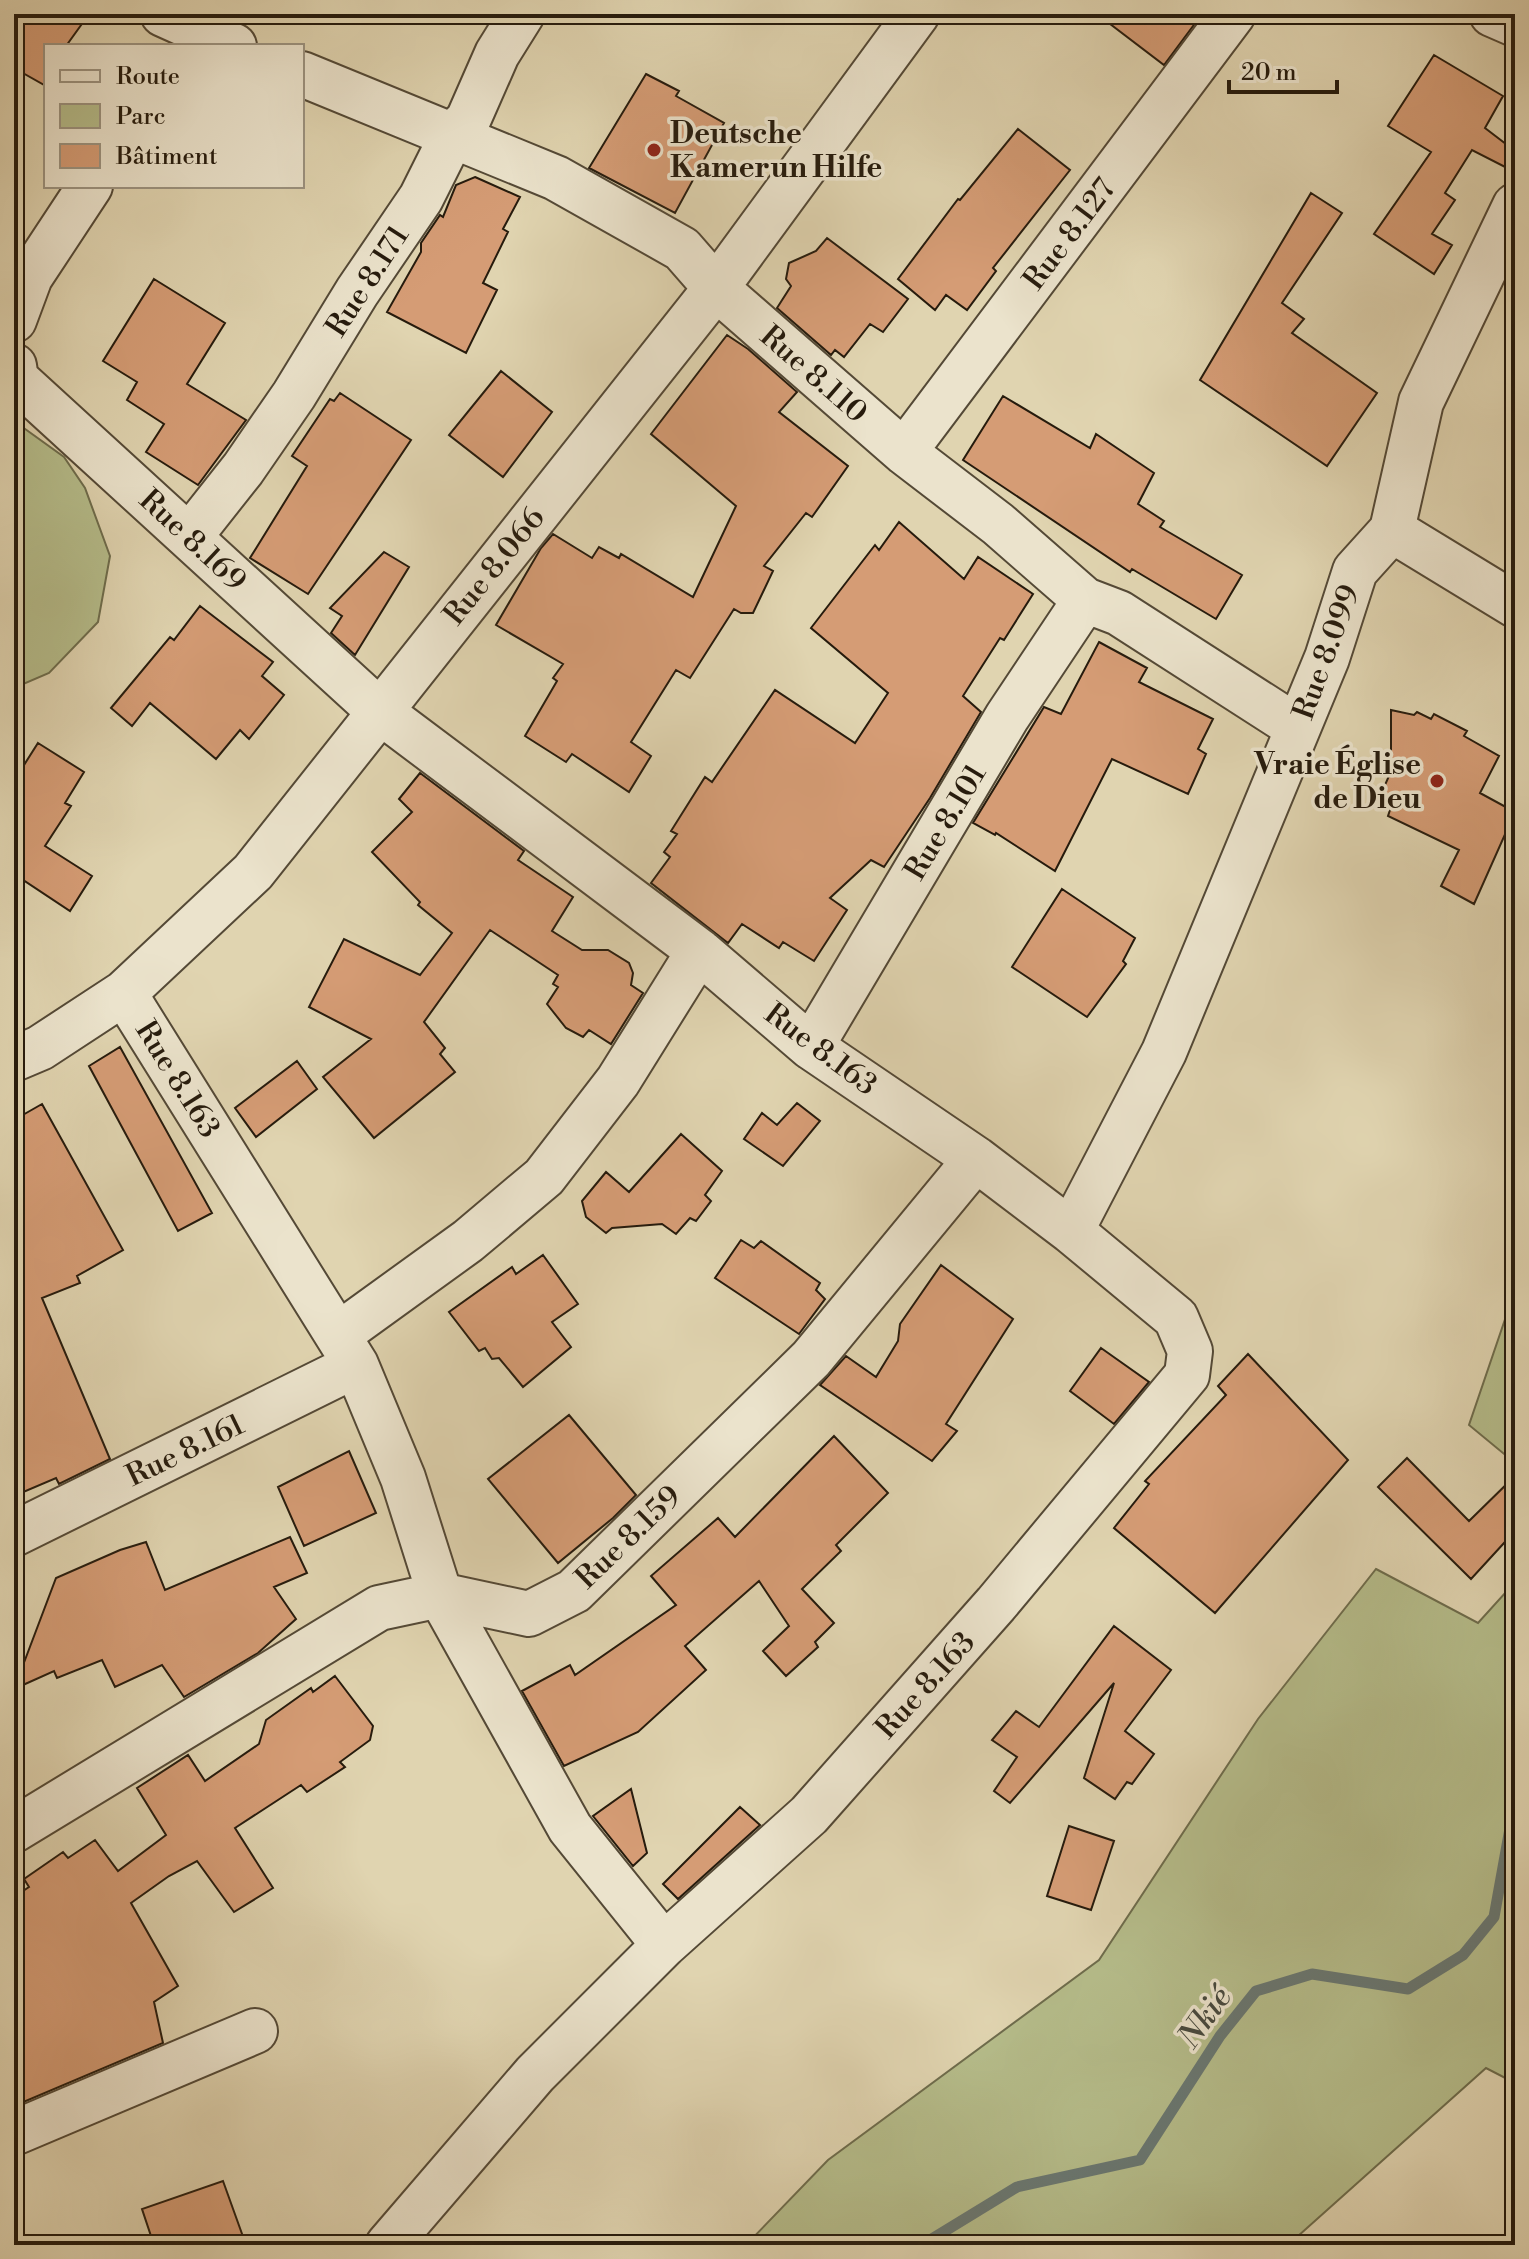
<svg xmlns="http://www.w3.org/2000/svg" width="1529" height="2259" font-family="'Libre Bodoni',serif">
	<rect width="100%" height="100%" fill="#e0d4b0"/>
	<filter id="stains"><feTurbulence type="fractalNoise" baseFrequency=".0025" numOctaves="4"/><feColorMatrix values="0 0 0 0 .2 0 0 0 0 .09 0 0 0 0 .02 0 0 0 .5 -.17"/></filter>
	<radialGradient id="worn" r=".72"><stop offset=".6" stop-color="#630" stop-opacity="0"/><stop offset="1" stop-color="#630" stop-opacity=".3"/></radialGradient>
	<path fill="#b5bc8a" stroke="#6e6c4c" stroke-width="2" d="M14,421L64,457L85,488L110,556L98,622L49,673L14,688Z
		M1515,1290V1463L1469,1425Z
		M1376,1569L1478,1623L1515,1582V2083L1486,2068L1288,2245H746L828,2160L1099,1960L1258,1719Z"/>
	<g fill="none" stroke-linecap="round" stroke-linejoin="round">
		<path stroke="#6a7872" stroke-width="11" d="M922,2245L1017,2187L1140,2160L1220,2036L1256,1991L1312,1974L1408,1989L1463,1955L1494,1917L1515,1801"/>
	</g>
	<path fill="#d59c75" stroke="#261b0d" stroke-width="2" d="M14,14H89L66,46H46V86L14,68Z
		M1097,14H1202L1164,65Z
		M1434,55L1503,96L1485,128L1515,151V172L1472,150L1445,193L1455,200L1432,234L1452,245L1434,274L1374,234L1431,152L1388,126Z
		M646,74L679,91L676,96L724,123L675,213L589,168Z
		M1018,129L1070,170L993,268L996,271L967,310L946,295L935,310L898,279L958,199L960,200Z
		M475,177L520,197L503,229L508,232L483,283L497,290L466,353L387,312L421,252V243L440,215L443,217L456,185Z
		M1311,193L1342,213L1282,303L1304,319L1292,333L1377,393L1327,466L1200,380Z
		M827,238L908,299L883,332L870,324L844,357L835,350L831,355L777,308L791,286L786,279L789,263L816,251Z
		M154,279L225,323L187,384L246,420L198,485L146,452L164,424L127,400L137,382L103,361Z
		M727,335L748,349L797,392L779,412L848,466L812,517L806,513L764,566L773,571L753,613H741L734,609L690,678L676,670L631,742L651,756L629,792L572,754L566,762L525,736L557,681L553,678L563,664L496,625L541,548L553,534L592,558L599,547L619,558L621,554L693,597L736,506L651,434Z
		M501,371L552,412L503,477L449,435Z
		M340,393L411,440L308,594L250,558L307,466L292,456L330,399L334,401Z
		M1003,396L1090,448L1096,434L1154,473L1138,504L1164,521L1160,527L1242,575L1216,619L1132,569L1130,572L963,460Z
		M899,522L964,579L978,557L1033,594L1004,640L1000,638L963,696L981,712L930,798L884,867L871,860L830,898L847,910L814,961L783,942L779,948L742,924L728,943L651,883L670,857L664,852L677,834L671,831L705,777L712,782L775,690L855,743L888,693L811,628L875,545L879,550Z
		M384,552L409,567L355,655L331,633L342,616L330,608Z
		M200,606L273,662L262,676L284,695L249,739L240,730L216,759L150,703L132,726L111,708L170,637L174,640Z
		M1099,642L1147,668L1139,682L1213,719L1198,749L1206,754L1188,794L1112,759L1055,871L996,833L995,835L973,823L1044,707L1061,714Z
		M1391,710L1414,715L1417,712L1431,719L1434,714L1467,731L1464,736L1499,756L1480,793L1515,812L1474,904L1441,886L1459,850L1388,816L1390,810L1377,803L1389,776L1384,761L1391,752Z
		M38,743L84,772L65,803L71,806L45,846L92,876L70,911L23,880L14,894V767L24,765Z
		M420,773L524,851L518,860L573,897L552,931L582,950H608L629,963L633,973L631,985L643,993L611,1044L589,1030L583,1037L566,1028L547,1004L558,987L553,984L558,975L490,930L424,1022L445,1048L440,1054L455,1072L374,1138L323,1077L371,1039L309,1007L344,939L420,975L452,933L418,905L420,902L372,852L412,812L399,799Z
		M1062,889L1135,938L1123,961L1126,964L1087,1017L1012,967Z
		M120,1047L212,1213L178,1231L89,1066Z
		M297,1061L317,1089L256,1137L235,1108Z
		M797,1103L820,1121L783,1166L744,1139L762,1113L777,1125Z
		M42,1104L123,1250L77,1276L80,1283L42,1298L110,1459L59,1484L56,1478L14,1496V1120Z
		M681,1134L722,1171L705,1195L711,1201L696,1221L690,1218L676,1234L662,1224L612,1228L606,1233L586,1217L582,1201L606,1172L629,1192Z
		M741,1240L754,1248L761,1241L820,1283L816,1290L825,1299L799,1334L715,1278Z
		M543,1255L578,1304L552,1322L571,1347L523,1387L499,1358L492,1359L485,1348L479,1351L449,1312L512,1267L516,1274Z
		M941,1265L1013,1319L946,1424L957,1431L932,1461L820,1385L846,1356L876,1377L898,1341L900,1324Z
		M1101,1348L1149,1382L1114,1424L1070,1391Z
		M1248,1354L1348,1460L1215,1613L1114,1528L1149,1484L1145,1481L1226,1395L1218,1386Z
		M569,1415L636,1495L613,1518L558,1563L488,1479Z
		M834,1436L888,1493L836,1545L841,1551L802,1589L834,1623L815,1642L818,1647L786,1676L763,1651L789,1626L759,1581L685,1646L706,1670L638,1732L564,1766L522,1691L570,1665L575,1675L676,1605L651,1576L718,1518L735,1537Z
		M349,1451L376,1513L304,1546L278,1487Z
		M1407,1458L1469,1521L1515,1476V1531L1471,1579L1378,1487Z
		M290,1537L307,1573L274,1587L296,1619L258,1653L184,1697L162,1665L115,1687L102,1660L57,1678L54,1671L14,1689L56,1578L120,1550L146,1542L165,1590Z
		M1114,1626L1171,1670L1125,1731L1154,1754L1132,1784L1127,1782L1115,1799L1084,1778L1114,1683L1010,1803L994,1791L1017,1757L992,1740L1016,1711L1039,1727Z
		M335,1676L373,1726L370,1740L340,1762L345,1767L307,1792L301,1785L235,1828L273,1888L234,1912L197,1861L169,1876L131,1903L178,1986L154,2002L163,2043L14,2106V1897L29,1887L24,1879L63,1852L68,1858L95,1840L118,1871L166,1835L137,1788L188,1755L205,1781L259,1744L266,1720L311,1688L313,1692Z
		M631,1789L647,1853L633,1866L593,1816Z
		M740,1807L760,1825L678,1899L663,1884Z
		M1069,1826L1114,1841L1091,1910L1047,1896Z
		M223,2181L246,2245H154L142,2209Z"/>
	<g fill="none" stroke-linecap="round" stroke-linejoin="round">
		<g stroke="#544936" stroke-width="48">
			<path id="minor" d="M163,14L234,46
				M1492,14L1515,24
				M302,74L556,178L682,249L716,288L904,452L998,524L1085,600L1119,613L1298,728
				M14,320L30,277L90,186
				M14,366L16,379L378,710L699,951L811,1047L976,1159L1071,1231L1176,1318L1190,1351L1187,1375L996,1604L809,1815L664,1945L570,1828L440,1595L403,1478L356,1365L124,993
				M904,452L1233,14
				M1392,530L1515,605
				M190,536L243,469L294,395L357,292L421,198L452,136L468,120L497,54L522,14
				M811,1047L1007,717L1085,600
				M14,1059L40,1048L124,993L253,872L716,288L917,14
				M1071,1231L1164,1052L1327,658L1355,571L1392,530L1421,402L1515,206
				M338,1335L468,1241L544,1177L618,1081L699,951
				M14,1534L356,1365
				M14,1830L379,1608L440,1595L529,1614L574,1591L811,1359L976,1159
				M14,2133L255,2031
				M388,2245L535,2074L664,1945"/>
		</g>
		<use href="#minor" stroke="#ebe3cc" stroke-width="44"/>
	</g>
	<g fill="#8f2418" stroke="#ebe3cc" stroke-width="3">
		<circle cx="654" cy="150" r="8"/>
		<circle cx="1437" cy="781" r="8"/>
	</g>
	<g text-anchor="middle" stroke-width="7" stroke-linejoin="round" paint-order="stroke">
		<g font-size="30" font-weight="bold" fill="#261b0d" stroke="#ebe3cc" text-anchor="start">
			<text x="670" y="143">Deutsche<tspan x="670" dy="34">Kamerun Hilfe</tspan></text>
			<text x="1421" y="774" text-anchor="end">Vraie Église<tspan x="1421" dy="34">de Dieu</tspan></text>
		</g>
		<g font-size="30" fill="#261b0d" stroke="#ebe3cc">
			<text transform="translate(1069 234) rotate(-53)" y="10">Rue 8.127</text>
			<text transform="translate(367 281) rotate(-57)" y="10">Rue 8.171</text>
			<text transform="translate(814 374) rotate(41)" y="10">Rue 8.110</text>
			<text transform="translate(193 540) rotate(43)" y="10">Rue 8.169</text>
			<text transform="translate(494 566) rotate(-51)" y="10">Rue 8.066</text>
			<text transform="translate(1326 652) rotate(-70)" y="10">Rue 8.099</text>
			<text transform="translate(945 822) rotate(-59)" y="10">Rue 8.101</text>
			<text transform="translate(821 1049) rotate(37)" y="10">Rue 8.163</text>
			<text transform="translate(178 1079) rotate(58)" y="10">Rue 8.163</text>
			<text transform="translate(185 1450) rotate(-26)" y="10">Rue 8.161</text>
			<text transform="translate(628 1537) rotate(-44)" y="10">Rue 8.159</text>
			<text transform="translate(925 1685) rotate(-48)" y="10">Rue 8.163</text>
		</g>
		<g font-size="32" font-style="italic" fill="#484a3f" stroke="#ebe3cc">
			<text transform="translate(1204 2017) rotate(-54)" y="11">Nkié</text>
		</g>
	</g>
	<rect width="1529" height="2259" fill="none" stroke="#e0d4b0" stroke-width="48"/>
	<rect x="16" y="16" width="1497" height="2227" fill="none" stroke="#261b0d" stroke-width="4"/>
	<rect x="24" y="24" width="1481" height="2211" fill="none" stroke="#261b0d" stroke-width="2"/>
	<rect x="44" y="44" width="260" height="144" fill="#ebe3cc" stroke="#9c9380" stroke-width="2"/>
	<rect x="60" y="70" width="40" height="12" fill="#ebe3cc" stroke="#9c9380" stroke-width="2"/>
	<text x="116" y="84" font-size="24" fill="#261b0d">Route</text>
	<rect x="60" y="104" width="40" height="24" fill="#b5bc8a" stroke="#9c9380" stroke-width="2"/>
	<text x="116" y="124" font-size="24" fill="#261b0d">Parc</text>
	<rect x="60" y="144" width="40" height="24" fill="#d59c75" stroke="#9c9380" stroke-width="2"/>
	<text x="116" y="164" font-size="24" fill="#261b0d">Bâtiment</text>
	<path d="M1229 80v12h108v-12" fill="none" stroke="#261b0d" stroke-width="4"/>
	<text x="1241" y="80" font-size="24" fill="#261b0d" stroke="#ebe3cc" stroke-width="6" paint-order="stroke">20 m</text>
	<rect width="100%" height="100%" filter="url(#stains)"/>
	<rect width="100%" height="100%" fill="url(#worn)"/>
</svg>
